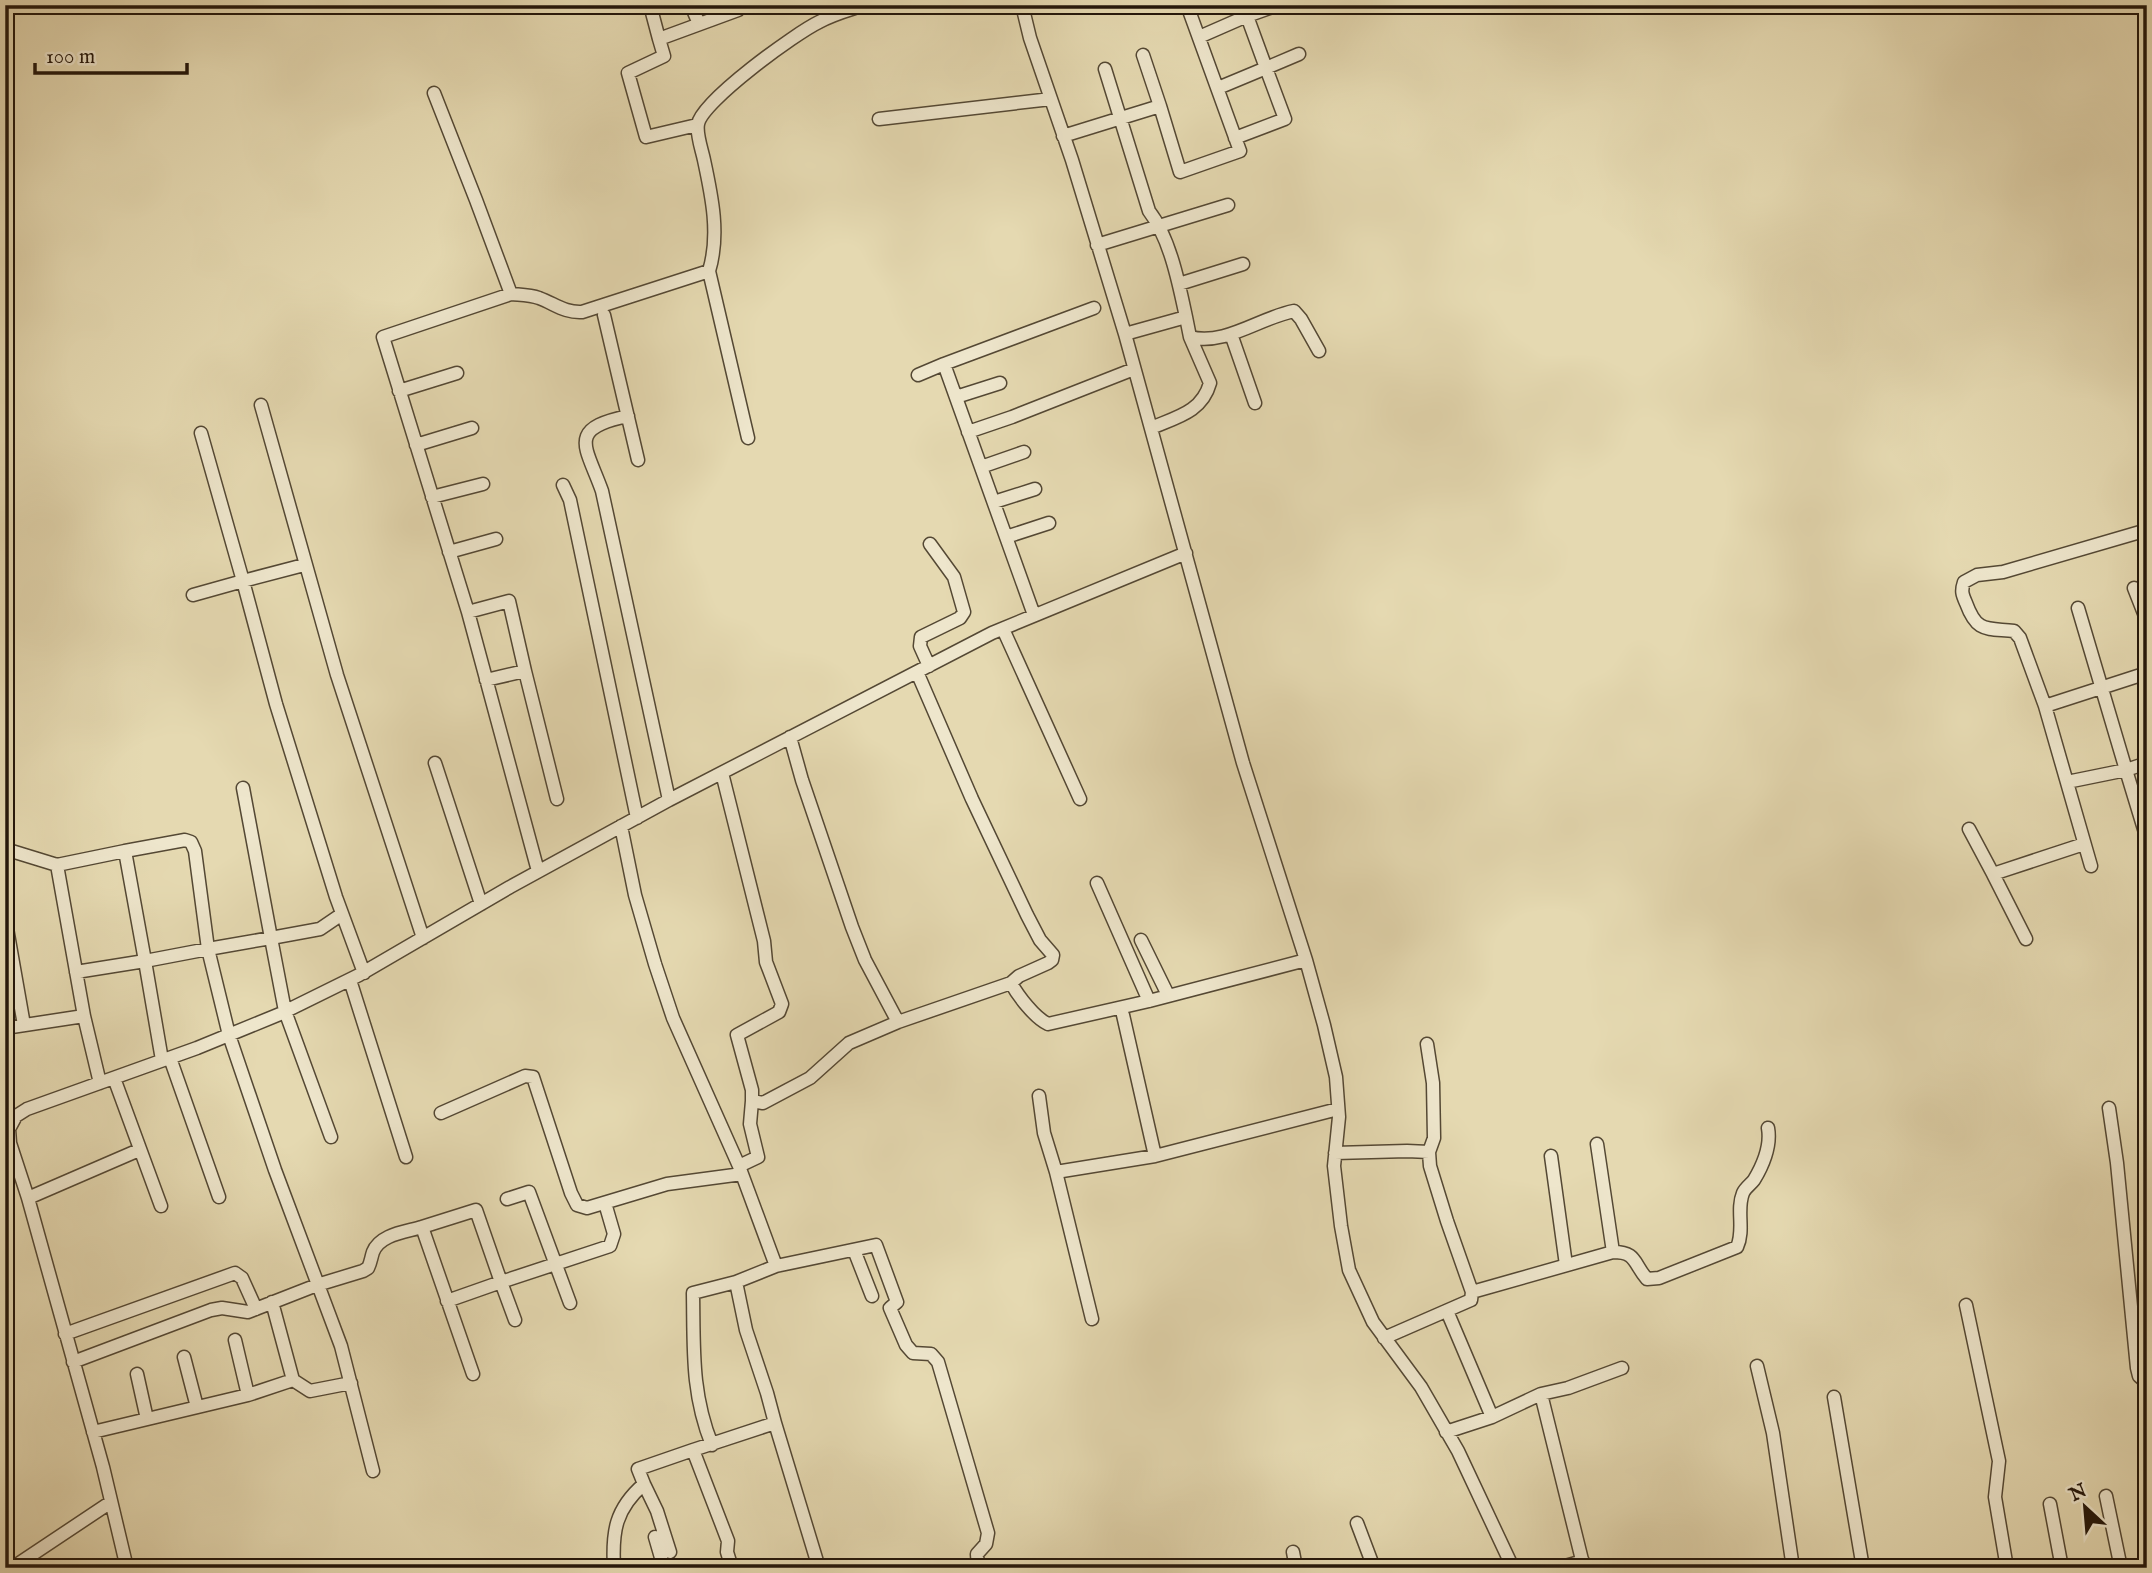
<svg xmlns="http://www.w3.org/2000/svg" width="2152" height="1573" font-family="'IM FELL English',serif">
	<rect width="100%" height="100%" fill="#e5d9b1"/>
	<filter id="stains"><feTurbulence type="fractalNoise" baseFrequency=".00286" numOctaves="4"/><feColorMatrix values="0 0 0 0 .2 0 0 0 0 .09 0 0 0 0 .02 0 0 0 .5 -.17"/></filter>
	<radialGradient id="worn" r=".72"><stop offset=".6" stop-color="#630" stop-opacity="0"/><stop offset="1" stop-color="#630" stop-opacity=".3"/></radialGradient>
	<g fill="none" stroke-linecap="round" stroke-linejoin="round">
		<g stroke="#544834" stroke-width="15">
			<path id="minor" d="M650,5L659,39
				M691,5L699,24
				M1022,5L1030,38L1072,160L1125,334L1243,763L1306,960L1324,1025L1336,1077L1339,1117L1334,1166L1341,1226L1349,1270L1373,1322L1421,1387L1458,1451L1513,1568
				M1244,5L1247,16L1278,5
				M1199,37L1247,16L1266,68L1299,54
				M1105,69L1149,211C1170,238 1179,284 1186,317
				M1218,88L1266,68L1285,119L1235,138
				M434,93L476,200L511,294C521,295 530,295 539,298C555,304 565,313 582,312L709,271
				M1160,106L1180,172L1240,151L1187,5
				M879,119L1051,99
				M697,125L646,137L628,73L664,56L659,39L738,10L736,5
				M1063,136L1160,106L1143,55
				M1097,245L1228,205
				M1179,284L1243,264
				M511,294L383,337L468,612L538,871
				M604,315L638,460
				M1125,334L1186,317L1190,337L1210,383C1202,412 1177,417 1151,428
				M1231,334L1255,403
				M1190,337C1225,346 1259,318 1294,311L1301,319L1319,351
				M918,375L944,364
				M399,391L457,373
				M956,397L1000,383
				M261,405L337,675L423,938
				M628,416C566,429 586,446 602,491L669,800
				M968,432L1012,417L1134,369
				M201,433L243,581L304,565
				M748,438L709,271C720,235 712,197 704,160C702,150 696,134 698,124C702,101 796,33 819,22C833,14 849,10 864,5
				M416,445L472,428
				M981,467L1024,452
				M563,485L570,500L637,818
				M432,497L483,484
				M994,502L1035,489
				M1006,537L1049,523
				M449,552L496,539
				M2134,588L2147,621
				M193,595L243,581L276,704L336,897L364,973
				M2078,608L2126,770L2147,763
				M468,612L509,601L525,671L486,680
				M1034,615L944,364L1094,308
				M1003,629L1080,799
				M929,666L920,646L921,637L960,618L964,612L954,577L930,544
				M525,671L557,799
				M917,672L972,799L1027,915L1040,940L1053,955L1052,960L1048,963L1019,976L1011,983
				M2045,706L2020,638L2014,631C1986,628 1977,633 1966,603C1962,594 1961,591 1964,582L1977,575L2003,572L2147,530
				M790,737L802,780L852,927L865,960L898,1022L1011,983C1018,996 1035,1018 1048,1024L1149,1001L1306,960
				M435,763L481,904
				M722,773L764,941L766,962L782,1004L779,1012L737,1035L752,1090V1101
				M2067,782L2126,770L2147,839
				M243,788L271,938L320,929L342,914
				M621,826L635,895L655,964L673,1018L739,1166L776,1266L876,1245L897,1302L890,1308L906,1345L913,1353L931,1354L938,1362L988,1533L986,1544L977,1554L978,1568
				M1969,829L1993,874
				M5,849L57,865L84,1016
				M125,851L185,840L191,842L195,851L208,949L145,961L162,1060
				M57,865L125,851L145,961L76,972
				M2091,866L2045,706L2147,673
				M1097,883L1149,1001
				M5,917L24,1025
				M2026,939L1993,874L2084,844
				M1141,940L1168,995
				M350,980L406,1157
				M1123,1015L1155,1156
				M5,1028L84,1016L100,1083
				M170,1058L219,1197
				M114,1078L161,1206
				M1039,1096L1044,1133L1056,1172
				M2109,1108L2117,1163L2137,1368L2139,1376L2147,1383
				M441,1113L525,1076L533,1077L571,1193L577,1205L587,1208L667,1184L742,1174
				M331,1137L285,1011L271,938L208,949L229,1035L275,1170L341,1346L373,1471
				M1335,1153L1407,1151L1429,1152
				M1551,1156L1566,1265
				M739,1166L758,1157L750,1124L752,1101L763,1103L810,1078L849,1043L898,1022
				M28,1198L139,1150
				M507,1199L529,1192L570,1303
				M422,1227L476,1210L501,1282L447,1301
				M854,1250L872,1296
				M1613,1252C1637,1252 1633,1263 1647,1279L1659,1278L1737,1247C1745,1230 1736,1210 1743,1193C1745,1188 1751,1184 1754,1180C1763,1165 1771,1145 1768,1128
				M736,1282L776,1266
				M1472,1292L1613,1252L1597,1144
				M1966,1305L1999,1461L1995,1497L2007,1568
				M1447,1311L1492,1417
				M1092,1319L1056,1172L1155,1156L1338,1109
				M515,1320L501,1282L610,1246L614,1234L605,1203
				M65,1334L235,1273L242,1278L256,1309
				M1384,1338L1471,1300L1472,1292L1447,1221L1430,1166L1429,1152L1434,1138L1433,1083L1427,1044
				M235,1340L248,1395
				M184,1357L197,1407
				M73,1362L211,1310L222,1308L248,1312L317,1285L363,1271L368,1268C371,1262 371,1258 373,1252C380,1234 406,1232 422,1227L473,1374
				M1757,1366L1773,1433L1793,1568
				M137,1374L147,1419
				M293,1380L310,1391L351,1383
				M1541,1394L1584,1568
				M1834,1397L1863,1568
				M93,1432L248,1395L293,1380L272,1302
				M1446,1432L1492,1417L1541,1394L1568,1388L1622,1368
				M712,1445C691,1393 694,1348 693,1293L736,1282L746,1330L767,1393L775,1423
				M644,1484L657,1511L670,1552
				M2106,1496L2121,1568
				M2050,1504L2062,1568
				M1357,1523L1374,1568
				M655,1537L664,1568
				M1293,1552L1296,1568
				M12,1568L111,1502
				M127,1568L103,1467L28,1198L10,1143L9,1129L16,1116L27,1109L197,1048L280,1014L359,975L510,887L669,800L992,633L1186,553
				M614,1568C612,1532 615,1509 644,1484L638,1469L693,1450
				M732,1568L727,1552L728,1541L693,1450L775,1423L819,1568
				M1558,1568L1583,1561"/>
		</g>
		<use href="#minor" stroke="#eee6cc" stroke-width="12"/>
	</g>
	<rect width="2152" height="1573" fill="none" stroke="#e5d9b1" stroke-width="28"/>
	<rect x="7" y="7" width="2138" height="1559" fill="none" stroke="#24170b" stroke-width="3.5"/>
	<rect x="14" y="14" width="2124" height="1545" fill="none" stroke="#24170b" stroke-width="2"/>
	<g transform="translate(2085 1507) rotate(334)" stroke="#eee6cc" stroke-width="5" paint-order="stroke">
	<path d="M0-5L12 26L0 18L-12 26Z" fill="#24170b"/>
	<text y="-10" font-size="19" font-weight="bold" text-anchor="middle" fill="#24170b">N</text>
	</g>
	<path d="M35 63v10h152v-10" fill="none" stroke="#24170b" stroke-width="3.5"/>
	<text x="46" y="63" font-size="21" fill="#24170b" stroke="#eee6cc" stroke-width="5" paint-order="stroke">100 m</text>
	<rect width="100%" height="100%" filter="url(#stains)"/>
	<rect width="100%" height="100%" fill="url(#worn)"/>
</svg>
